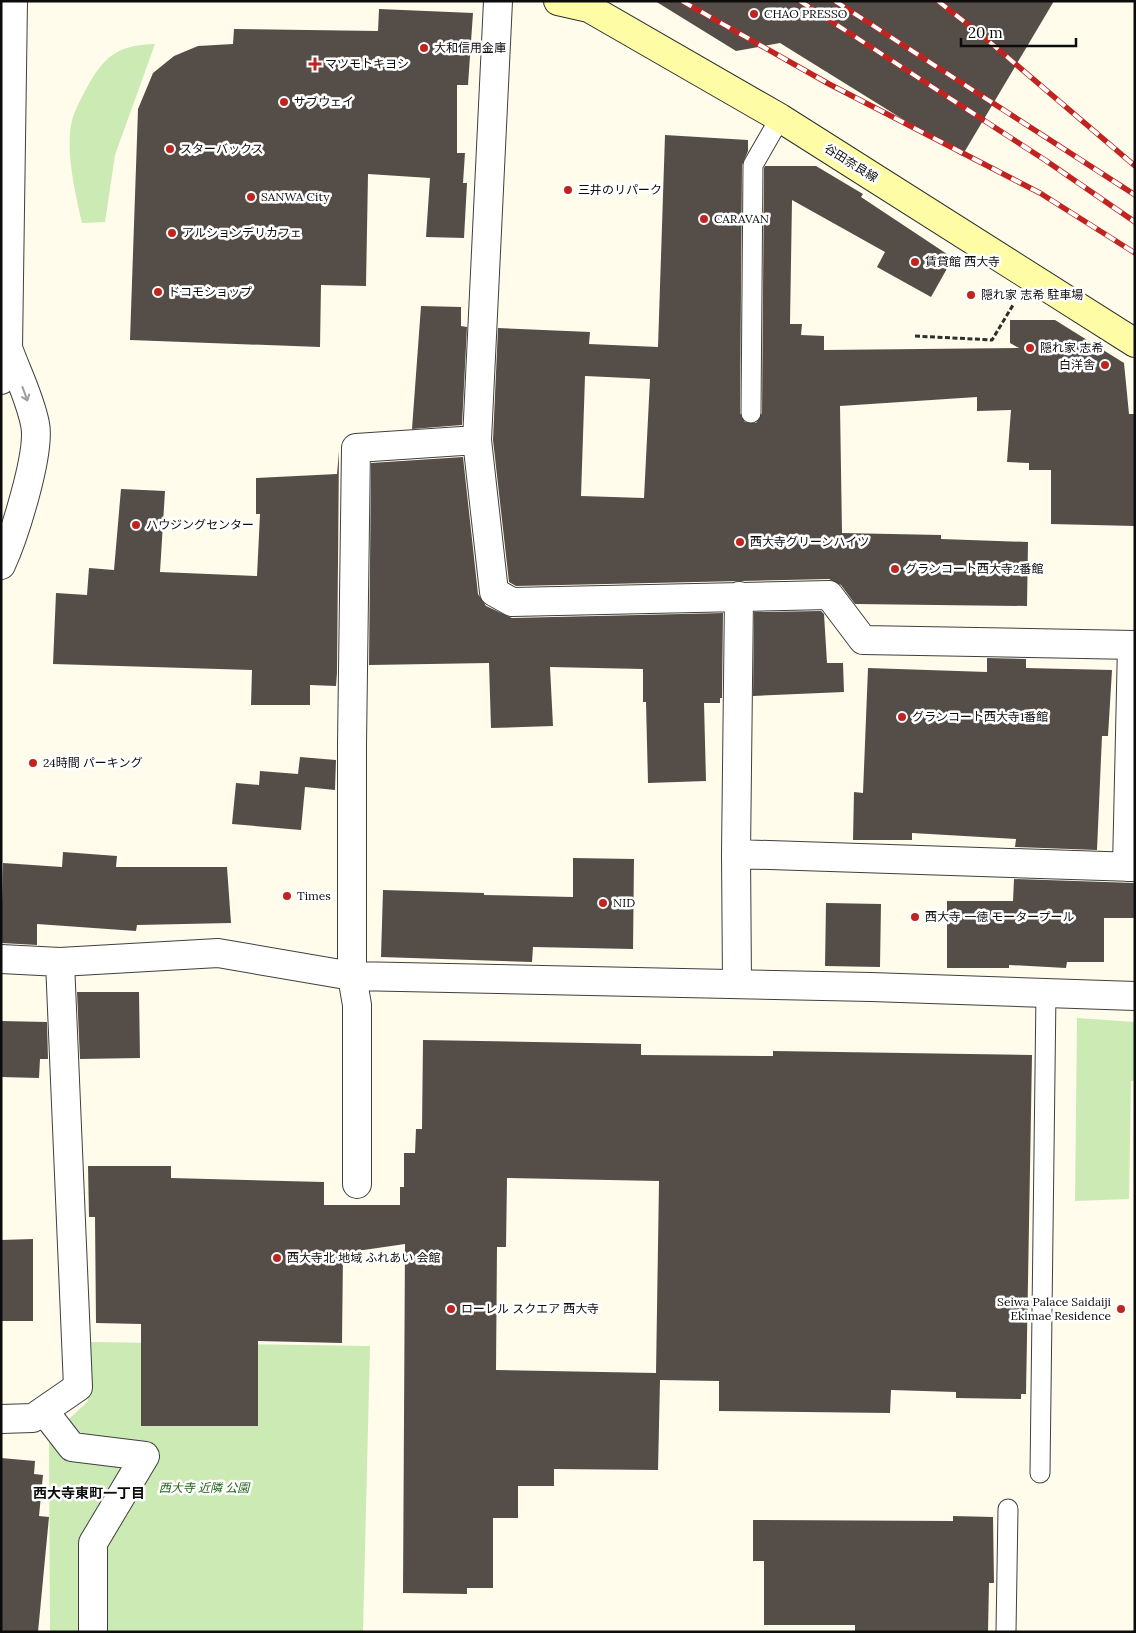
<svg xmlns="http://www.w3.org/2000/svg" width="1136" height="1633" font-family="Lora,'Noto Sans JP',serif">
	<rect width="100%" height="100%" fill="#fffceb"/>
	<path fill="#cceab4" d="M155,44L115,155L105,222L82,223C75,193 64,146 73,117C77,105 84,93 90,82C107,53 122,45 155,44Z
		M1077,1018L1135,1022V1081H1131L1129,1199L1075,1201Z
		M91,1342L370,1346L363,1632H50L49,1438L88,1401Z"/>
	<path fill="#554e48" fill-rule="evenodd" d="M655,1H1054L962,156L780,43L736,51Z
		M379,9L473,13L468,85H457V153H465L463,183H467L464,238L426,237L430,178L368,174L366,286L321,285L320,347L130,340L138,109L153,73L174,56L198,46L233,44L234,29L378,31Z
		M665,135L748,140V151L742,165L740,413L745,422L756,423L762,413L764,168L765,166H816L863,194L861,197L953,258L931,297L877,267L885,252L792,200L790,324H802L801,335L824,336V350L1019,348L1010,343V320H1055L1124,363L1129,414H1135V526L1051,524V470H1029V463L1007,462L1011,410L977,411V397L840,406L842,533L941,535V539L1028,542L1027,606L855,604L841,585L829,579L516,586L509,582L493,440L498,328L590,332L589,344L658,347ZM585,376L650,379L644,498L581,496Z
		M421,306L461,307V326L467,327L462,425L412,429Z
		M339,451L337,673L336,686L310,685V705H251L252,670L53,664L56,593L87,595L89,568L114,570L121,489L165,491L160,572L257,576L260,514H256V478L337,474Z
		M463,457L478,594L486,606L512,618L723,613L722,698H720V703H704L706,781L648,783L646,702H643V669L550,667L553,726L491,728L489,663L369,665L371,463Z
		M821,611L824,614L827,663H843L844,692L753,696L754,612Z
		M987,658L1026,659V668L1112,670L1108,736H1102L1097,850L1015,847L1016,839L912,833V840H853L854,792L863,793L868,668L987,672Z
		M300,757L336,760L335,790L305,787L301,830L232,824L236,783L259,785L260,771L298,774Z
		M63,852L117,856L116,867H227L231,923L137,925L136,931L37,924V945L1,943L3,863L62,867Z
		M573,858L634,859L633,949L533,947L532,962L381,957L383,890L484,893V895L573,897Z
		M1014,879L1135,883V918H1104V962H1067L1066,968L1009,965V968H947V901H1013Z
		M826,903L881,904L880,967L825,966Z
		M77,992H139L140,1058L80,1059Z
		M1,1021L47,1022L48,1059H40L39,1078L1,1077Z
		M423,1040L641,1044V1055L773,1056V1051L1032,1055L1026,1394H1021V1399L956,1398V1392L891,1390L890,1413L719,1411V1381L660,1380L658,1470L554,1469V1486H518V1518H493V1588H467V1594L403,1593L405,1244L343,1253L342,1343L258,1341V1426H141V1324L96,1323L95,1217H89L88,1166H171V1178L324,1182V1205H400V1187H404V1153H415L416,1129H422ZM507,1178L659,1181L656,1373L496,1370L497,1247H506Z
		M33,1239V1321H1V1240Z
		M1,1458L35,1461L34,1474L43,1475L39,1516L49,1517L38,1632H1Z
		M953,1516L993,1517L994,1583H989L988,1632H855V1625H764V1561H753V1520L953,1521Z"/>
	<g fill="none" stroke-linecap="round" stroke-linejoin="round">
		<g stroke="#3f3f3f" stroke-width="21">
			<path id="service" d="M751,413L753,165L780,118
				M1040,1473L1046,992
				M1006,1632L1008,1509"/>
		</g>
		<g stroke="#3f3f3f" stroke-width="30">
			<path id="pedestrian" d="M44,1411L72,1447L145,1456L93,1543V1632"/>
		</g>
		<g stroke="#3f3f3f" stroke-width="30">
			<path id="minor" d="M477,440L494,592L512,602L829,595L863,640L1135,645
				M736,854L1135,867
				M1127,867L1132,645
				M1,959L60,962L218,953L352,976L871,987L1135,996
				M737,984L736,854L739,596
				M357,1184V1005L352,976V744L356,448L477,440L498,1
				M1,1419L33,1418L78,1387L60,962"/>
		</g>
		<g stroke="#3f3f3f" stroke-width="30">
			<path id="tertiary" d="M1,380L8,348L13,1
				M1,565C14,537 41,452 35,424C30,398 17,373 8,348"/>
		</g>
		<g stroke="#2e2e2e" stroke-width="30">
			<path id="secondary" d="M558,1L589,8L780,118L1135,343"/>
		</g>
		<path stroke="#2e2e2e" stroke-width="3" stroke-dasharray="5 2.5" stroke-linecap="butt" d="M915,336L992,340L1013,305"/>
		<use href="#service" stroke="#fff" stroke-width="19"/>
		<use href="#pedestrian" stroke="#fff" stroke-width="28"/>
		<use href="#minor" stroke="#fff" stroke-width="28"/>
		<use href="#tertiary" stroke="#fff" stroke-width="28"/>
		<use href="#secondary" stroke="#fffca6" stroke-width="28"/>
		<g stroke="#c02420" stroke-width="5.5">
			<path id="rail" d="M682,1L829,84L1040,193L1135,253
				M800,1L1045,160L1135,222
				M835,1L1135,195
				M938,1L985,38L1135,166"/>
		</g>
		<use href="#rail" stroke="#fff" stroke-width="4" stroke-dasharray="11" stroke-linecap="butt"/>
	</g>
	<defs><path id="oneway-shaft" d="M-6 0H5M1.5-3L5.5 0L1.5 3" fill="none" stroke-width="1.6" stroke-linecap="round" stroke-linejoin="round" transform="scale(1.25)"/></defs>
	<use stroke="#9e9e9e" href="#oneway-shaft" transform="translate(25 394) rotate(70)"/>
	<g fill="#c02420" stroke="#fff" stroke-width="2">
		<circle cx="754" cy="14" r="5"/>
		<circle cx="424" cy="48" r="5"/>
		<path d="M312.5 56.5h5v5h5v5h-5v5h-5v-5h-5v-5h5z"/>
		<circle cx="284" cy="102" r="5"/>
		<circle cx="170" cy="149" r="5"/>
		<circle cx="568" cy="190" r="5"/>
		<circle cx="251" cy="197" r="5"/>
		<circle cx="704" cy="219" r="5"/>
		<circle cx="172" cy="233" r="5"/>
		<circle cx="915" cy="262" r="5"/>
		<circle cx="158" cy="292" r="5"/>
		<circle cx="971" cy="295" r="5"/>
		<circle cx="1030" cy="348" r="5"/>
		<circle cx="1105" cy="365" r="5"/>
		<circle cx="136" cy="525" r="5"/>
		<circle cx="740" cy="542" r="5"/>
		<circle cx="895" cy="569" r="5"/>
		<circle cx="902" cy="717" r="5"/>
		<circle cx="33" cy="763" r="5"/>
		<circle cx="287" cy="896" r="5"/>
		<circle cx="603" cy="903" r="5"/>
		<circle cx="915" cy="917" r="5"/>
		<circle cx="277" cy="1258" r="5"/>
		<circle cx="451" cy="1309" r="5"/>
		<circle cx="1121" cy="1309" r="5"/>
	</g>
	<g text-anchor="middle" stroke-width="5" stroke-linejoin="round" paint-order="stroke">
		<g font-size="12" fill="#0c0c0c" stroke="#fff" text-anchor="start">
			<text x="764" y="18">CHAO PRESSO</text>
			<text x="434" y="52">大和信用金庫</text>
			<text x="325" y="68">マツモトキヨシ</text>
			<text x="294" y="106">サブウェイ</text>
			<text x="180" y="153">スターバックス</text>
			<text x="578" y="194">三井のリパーク</text>
			<text x="261" y="201">SANWA City</text>
			<text x="714" y="223">CARAVAN</text>
			<text x="182" y="237">アルションデリカフェ</text>
			<text x="925" y="266">賃貸館 西大寺</text>
			<text x="168" y="296">ドコモショップ</text>
			<text x="981" y="299">隠れ家 志希 駐車場</text>
			<text x="1040" y="352">隠れ家 志希</text>
			<text x="1095" y="369" text-anchor="end">白洋舎</text>
			<text x="146" y="529">ハウジングセンター</text>
			<text x="750" y="546">西大寺グリーンハイツ</text>
			<text x="905" y="573">グランコート西大寺2番館</text>
			<text x="912" y="721">グランコート西大寺1番館</text>
			<text x="43" y="767">24時間 パーキング</text>
			<text x="297" y="900">Times</text>
			<text x="613" y="907">NID</text>
			<text x="925" y="921">西大寺 一徳 モータープール</text>
			<text x="287" y="1262">西大寺北 地域 ふれあい 会館</text>
			<text x="1111" y="1306" text-anchor="end">Seiwa Palace Saidaiji<tspan x="1111" dy="14">Ekimae Residence</tspan></text>
			<text x="461" y="1313">ローレル スクエア 西大寺</text>
		</g>
		<g font-size="12" fill="#0c0c0c" stroke="#fff">
			<text transform="translate(851 163) rotate(32)" y="4">谷田奈良線</text>
		</g>
		<g font-size="12" font-style="italic" fill="#25651b" stroke="#fff">
			<text x="204" y="1492">西大寺 近隣 公園</text>
		</g>
		<g font-size="14" font-weight="bold" fill="#0c0c0c" stroke="#fff">
			<text x="89" y="1498">西大寺東町一丁目</text>
		</g>
	</g>
	<rect width="1136" height="1633" fill="none" stroke="#0c0c0c" stroke-width="5"/>
	<path d="M961 38v8h115v-8" fill="none" stroke="#0c0c0c" stroke-width="2.5"/>
	<text x="968" y="38" font-size="15" fill="#0c0c0c" stroke="#ffffff" stroke-width="4" paint-order="stroke">20 m</text>
</svg>
